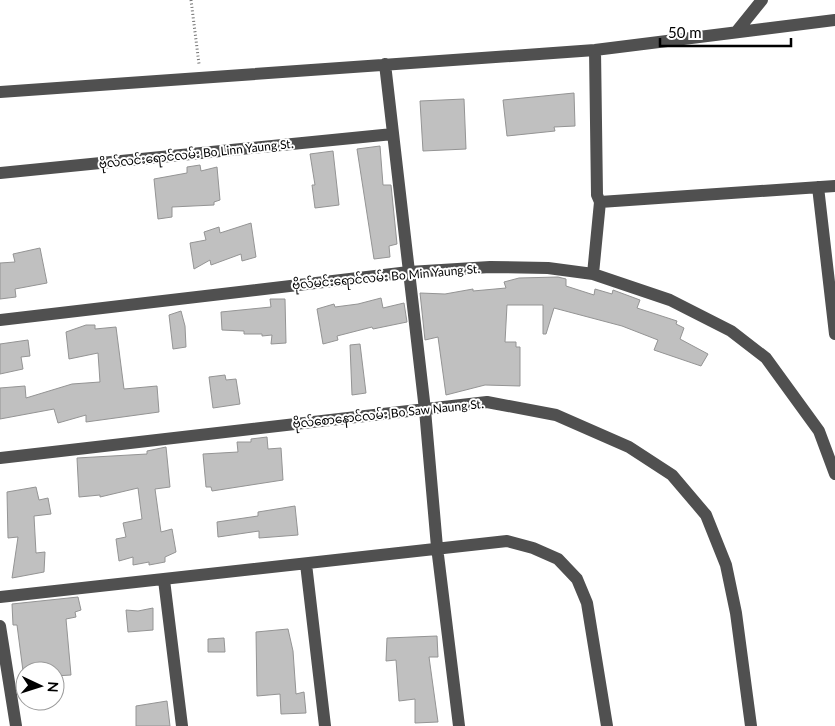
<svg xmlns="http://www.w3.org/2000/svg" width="835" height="726" font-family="Lato,'Noto Sans Myanmar',sans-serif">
	<rect width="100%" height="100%" fill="#fff"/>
	<path fill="#c0c0c0" stroke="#949494" d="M574,93L575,126L554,127L555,131L507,136L503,100Z
		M464,99L466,149L423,151L420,101Z
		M380,146L383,185H391L397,244L389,246L390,257L374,259L357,149Z
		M333,151L339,205L315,208L312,185H315L310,154Z
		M200,165L201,171L217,167L220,200L214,202V205L172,207V217L158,219L154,179L187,173V167Z
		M251,223L256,257L242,261L241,254L211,265L210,260L194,269L190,243L206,240L204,232L219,227L220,233Z
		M40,248L47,283L15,289L16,297L0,299V263L15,262L13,254Z
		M558,277L566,279V286L594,295L595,289L612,294L613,290L640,300L637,308L677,321L676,324L684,328L680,339L708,354L701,366L654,350L658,340L622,326L554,308L546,334H543V305H507L505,342H516V347H520V386L485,385L446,395L438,337L425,340L420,293L445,294L473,289V291L506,288L504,282L519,278Z
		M381,298L383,308L404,303L407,322L373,329L372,327L337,336L338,340L323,344L317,309L334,304L335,307L358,304Z
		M270,299H285L286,343L271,344L272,335L262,336V334H244V331L222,330L221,312L271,307Z
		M181,311L185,326L186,347L173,349L169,315Z
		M86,325H95V329L116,327L124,389L157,386L159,412L86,422V415L58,423L54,409L0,419V388L25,386L26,398L72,384L100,382L98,353L69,359L66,332Z
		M28,340L30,356L21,357L23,369L0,374V344Z
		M360,344L366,393L352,395L350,345Z
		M225,375L226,380L236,379L240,404L213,408L209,377Z
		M267,437L268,449L281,448L283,480L212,491L211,487H206L203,454L238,452L237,442H251V439Z
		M166,447L170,487L155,489L161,532L172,529L176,552L165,557V562L149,565V562L133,565V557L119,561L116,539L126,537L123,523L142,519L138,488L100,497V495L79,497L77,458L147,454V451Z
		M36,487L39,500L48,498L51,514L34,516L36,553L45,552L44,572L12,578L18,537L8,538L7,492Z
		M295,506L298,535L259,538V531L218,537L217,522L258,516V512Z
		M78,597L81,610L75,612L76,617L66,619L71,675L55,676V671H23L17,625H13L12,604Z
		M153,608V630L128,632L126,610L138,611Z
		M288,629L293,651L296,694L304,692L306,713L281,714L280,694L257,696L256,632Z
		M437,636L438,657H429L438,722L415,723V699L399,701L396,660L386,661L387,638Z
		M224,638L225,652H208V639Z
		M167,701L170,726H136V706Z"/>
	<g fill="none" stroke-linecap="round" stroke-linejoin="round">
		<path stroke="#727272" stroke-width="3" stroke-dasharray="1 2.5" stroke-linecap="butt" d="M191,0L199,64"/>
		<path stroke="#505050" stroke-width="12" d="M737,31L762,0
			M595,50L597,195L600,202L835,186
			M385,64L425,410L437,547L459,726
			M0,92L595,50L835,20
			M0,173L393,134
			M818,187L835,334
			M593,274L600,202
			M0,320L409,272L490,267L548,268L593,274L670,300L731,331L766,358L819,431L835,474
			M0,458L487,402L556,415L629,447L672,475L706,515L726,565L736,613L751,726
			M306,564L325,726
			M164,580L182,726
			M0,597L507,541L533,548L558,559L577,579L587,603L607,726
			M0,626L16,726"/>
	</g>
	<g text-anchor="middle" stroke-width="4" stroke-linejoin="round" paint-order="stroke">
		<g font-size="12" fill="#000" stroke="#fff">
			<text transform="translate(196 154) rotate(-6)" y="4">ဗိုလ်လင်းရောင်လမ်း Bo Linn Yaung St.</text>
			<text transform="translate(386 277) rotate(-5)" y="4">ဗိုလ်မင်းရောင်လမ်း Bo Min Yaung St.</text>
			<text transform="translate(388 414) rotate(-6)" y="4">ဗိုလ်စောနောင်လမ်း Bo Saw Naung St.</text>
		</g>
	</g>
	<g transform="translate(40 686) rotate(94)"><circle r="24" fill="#ffffff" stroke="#999999"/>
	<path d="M0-4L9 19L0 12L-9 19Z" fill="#000000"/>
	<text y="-8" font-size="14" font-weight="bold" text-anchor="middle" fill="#000000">N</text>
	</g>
	<path d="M660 38v8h131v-8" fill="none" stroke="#000000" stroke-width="2.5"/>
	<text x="668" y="38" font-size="15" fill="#000000" stroke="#ffffff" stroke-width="4" paint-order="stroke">50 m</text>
</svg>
